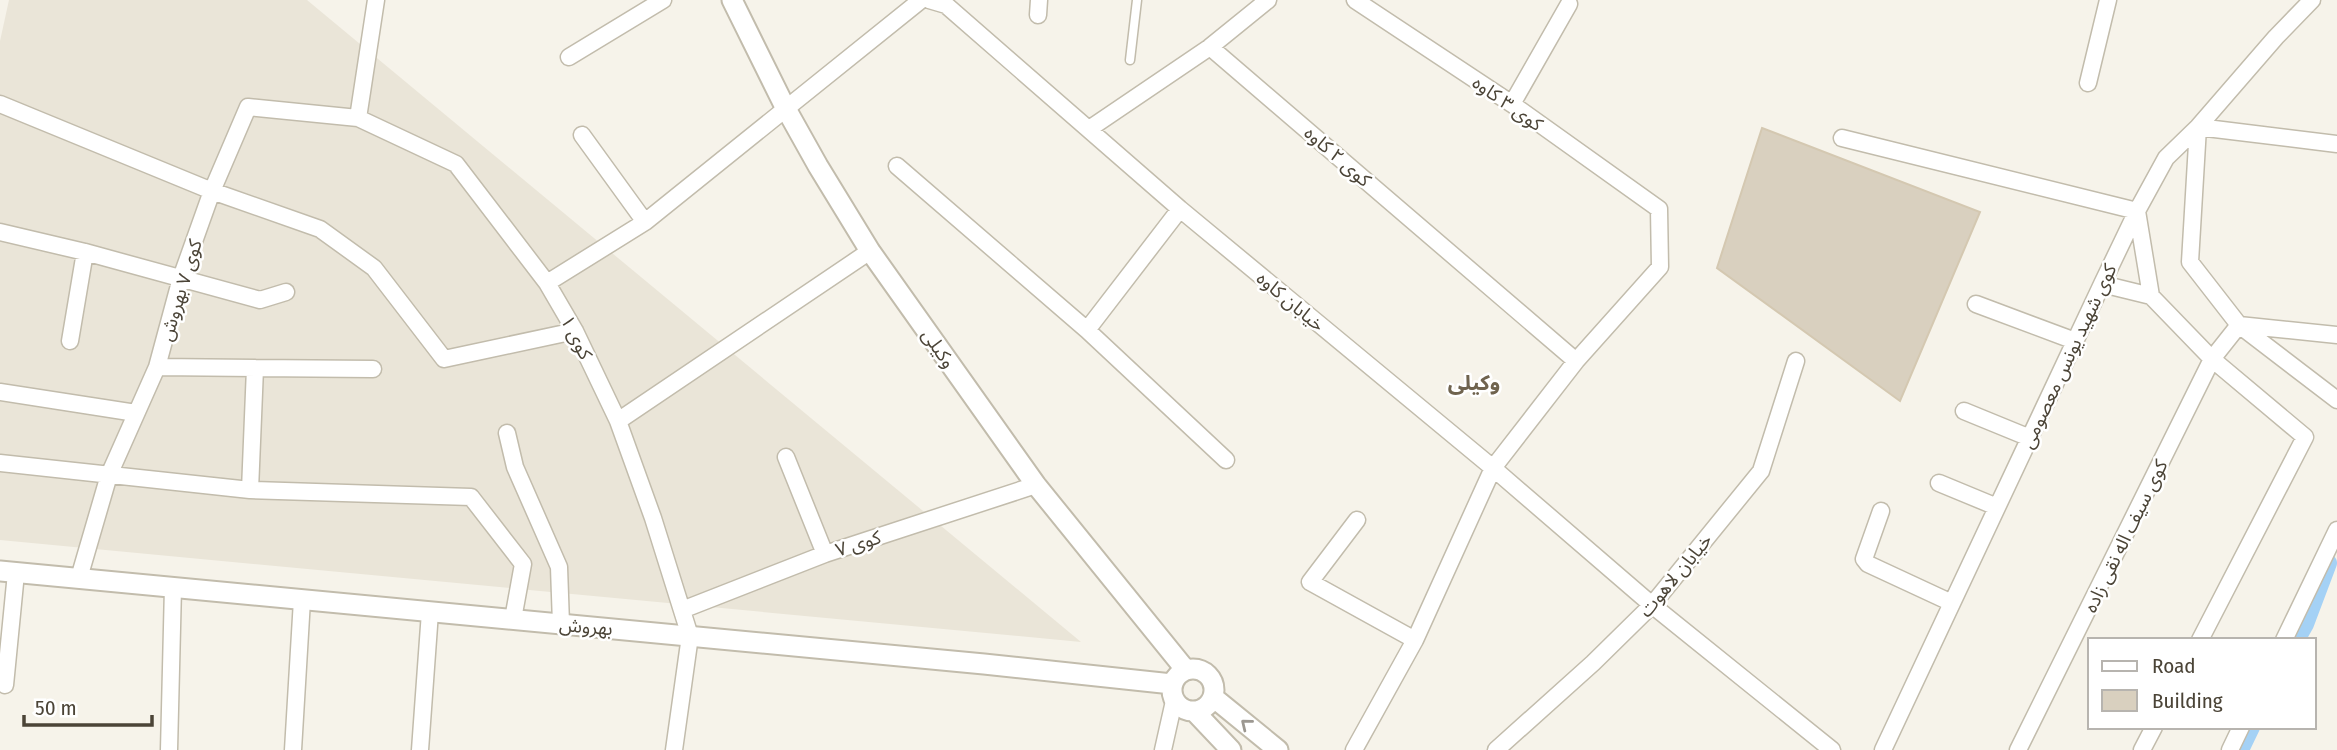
<svg xmlns="http://www.w3.org/2000/svg" width="2337" height="750" font-family="'Fira Sans Condensed','Noto Sans Arabic',sans-serif">
	<rect width="100%" height="100%" fill="#f6f3ea"/>
	<path fill="#eae5d8" d="M9,0H307L1081,642L0,540V41Z"/>
	<g fill="none" stroke-linecap="round" stroke-linejoin="round">
		<path stroke="#a4d1f5" stroke-width="18" d="M2296,640L2305,624L2328,563
			M2240,750L2251,727"/>
	</g>
	<path fill="#d9d0bf" stroke="#d4c8b1" stroke-width="2" d="M1762,128L1980,212L1900,401L1717,268Z"/>
	<g fill="none" stroke-linecap="round" stroke-linejoin="round">
		<g stroke="#c2bcac" stroke-width="11">
			<path id="service" d="M1130,60L1137,0"/>
		</g>
		<g stroke="#c2bcac" stroke-width="19">
			<path id="minor" d="M929,0L946,5L1180,209L1493,468L1652,605L1832,750
				M1038,15L1039,0
				M1210,47L1268,0
				M569,57L663,0
				M2088,83L2108,0
				M0,104L212,191L320,229L374,268L444,359L575,331
				M1512,104L1569,4
				M358,118L376,0
				M1089,129L1210,47L1576,361
				M582,135L645,222
				M1842,138L2137,211L2151,296
				M2337,144L2198,127L2190,262L2239,325L2337,335
				M897,166L1087,330L1226,460
				M0,232L85,252L260,300L286,292
				M547,283L645,222L921,0
				M2102,284L2151,296L2212,359L2305,437L2200,640
				M1976,304L2075,341
				M1087,330L1180,209
				M70,341L85,252
				M157,367L373,369
				M0,392L136,413
				M1964,411L2030,438
				M618,421L870,251
				M507,433L515,467L559,567L561,624
				M786,457L825,554
				M0,463L250,490L255,368
				M1939,483L1997,507
				M250,490L471,497L523,564L513,619
				M1881,511L1864,559L1868,564L1952,603
				M1357,520L1310,582L1415,640
				M79,578L109,475L157,367L181,278L212,191L248,107L358,118L456,164L547,283L575,331L618,421L653,518L690,636L674,750
				M682,610L825,554L1036,485
				M2284,640L2337,530
				M5,685L16,573
				M169,750L173,587
				M293,750L302,600
				M420,750L430,612
				M1163,750L1174,701
				M1354,750L1415,640L1493,468L1576,361L1660,267L1659,209L1512,104L1355,0
				M1496,750L1593,663L1652,605L1761,471L1796,361
				M1883,750L2102,284L2137,211L2166,158L2198,127L2276,37L2312,0
				M2018,750L2212,359L2239,325L2337,400
				M2142,750L2154,727
				M2230,750L2241,727"/>
		</g>
		<g stroke="#c2bcac" stroke-width="23">
			<path id="tertiary" d="M732,0L785,107L818,166L870,251L1036,485L1185,669
				M0,571L984,664L1172,684
				M1172 690a21 21 0 1 1 42 0a21 21 0 1 1-42 0Z
				M1213,697L1278,750
				M1195,712L1231,750"/>
		</g>
		<use href="#service" stroke="#fff" stroke-width="8"/>
		<use href="#minor" stroke="#fff" stroke-width="16"/>
		<use href="#tertiary" stroke="#fff" stroke-width="19"/>
	</g>
	<defs><path id="oneway-chevron" d="M-2-3.5L2.5 0L-2 3.5" fill="none" stroke-width="1.6" stroke-linecap="round" stroke-linejoin="round" transform="scale(1.75)"/></defs>
	<use stroke="#9c9891" href="#oneway-chevron" transform="translate(1246 724) rotate(-141)"/>
	<g text-anchor="middle" stroke-width="5" stroke-linejoin="round" paint-order="stroke">
		<g font-size="19" fill="#4b4437" stroke="#fff">
			<text transform="translate(1508 103) rotate(35)" y="7">کوی ۳ کاوه</text>
			<text transform="translate(1338 156) rotate(41)" y="7">کوی ۲ کاوه</text>
			<text transform="translate(180 290) rotate(-73)" y="7">کوی ۷ بهروش</text>
			<text transform="translate(1291 301) rotate(40)" y="7">خیابان کاوه</text>
			<text transform="translate(577 337) rotate(63)" y="7">کوی ۱</text>
			<text transform="translate(939 348) rotate(55)" y="7">وکیلی</text>
			<text transform="translate(2068 356) rotate(-65)" y="7">کوی شهید یونس معصومی</text>
			<text transform="translate(2125 536) rotate(-64)" y="7">کوی سیف اله نقی زاده</text>
			<text transform="translate(858 543) rotate(-18)" y="7">کوی ۷</text>
			<text transform="translate(1675 575) rotate(-50)" y="7">خیابان لاهوت</text>
			<text transform="translate(586 626) rotate(5)" y="7">بهروش</text>
		</g>
		<g font-size="21" font-weight="bold" fill="#6f634e" stroke="#fff">
			<text x="1474" y="390">وکیلی</text>
		</g>
	</g>
	<rect x="2088" y="638" width="228" height="91" fill="#ffffff" stroke="#b7b4af" stroke-width="2"/>
	<rect x="2102" y="661" width="35" height="10" fill="#ffffff" stroke="#b7b4af" stroke-width="2"/>
	<text x="2152" y="673" font-size="21" fill="#4b4437">Road</text>
	<rect x="2102" y="690" width="35" height="21" fill="#d9d0bf" stroke="#b7b4af" stroke-width="2"/>
	<text x="2152" y="708" font-size="21" fill="#4b4437">Building</text>
	<path d="M24 715v10h128v-10" fill="none" stroke="#4b4437" stroke-width="3.5"/>
	<text x="35" y="715" font-size="21" fill="#4b4437" stroke="#ffffff" stroke-width="5" paint-order="stroke">50 m</text>
</svg>
